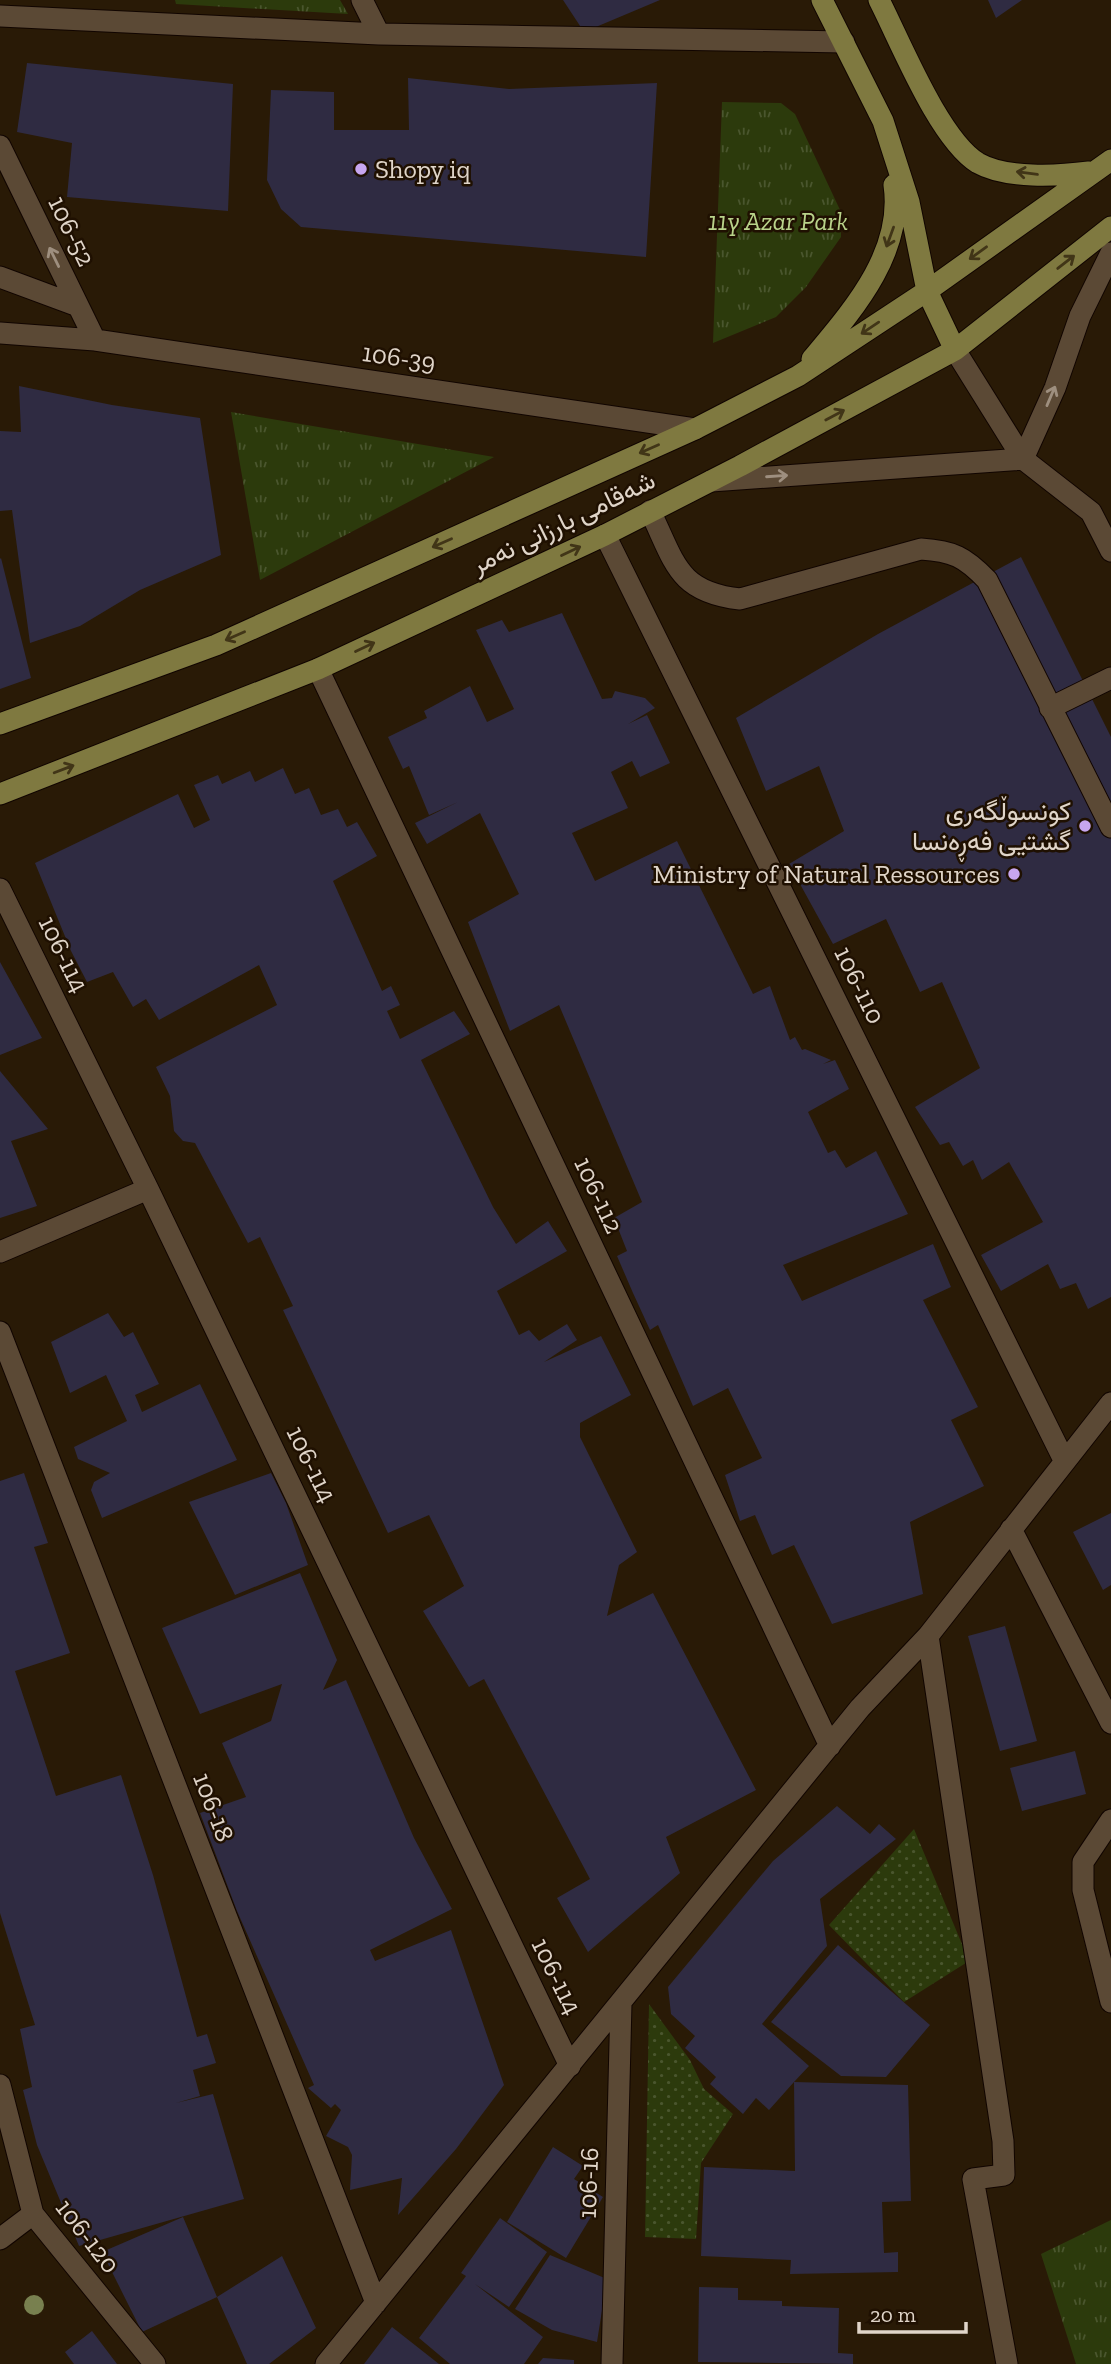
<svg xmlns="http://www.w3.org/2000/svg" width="1111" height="2364" font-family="'Zilla Slab',Vazirmatn,serif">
	<defs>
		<pattern id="grass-tufts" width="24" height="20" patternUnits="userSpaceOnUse" patternTransform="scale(1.75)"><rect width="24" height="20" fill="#2c3a0c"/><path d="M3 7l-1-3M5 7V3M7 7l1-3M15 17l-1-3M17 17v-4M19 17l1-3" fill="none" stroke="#4a562e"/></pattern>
		<pattern id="garden-dots" width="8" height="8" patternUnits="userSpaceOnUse" patternTransform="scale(1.75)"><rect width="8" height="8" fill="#2c3a0c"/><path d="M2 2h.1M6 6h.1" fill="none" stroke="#4a562e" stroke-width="1.8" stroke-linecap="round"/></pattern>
	</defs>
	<rect width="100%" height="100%" fill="#291a06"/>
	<path fill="url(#grass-tufts)" d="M175,0H340L348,14L176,4Z
		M722,102L781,103L795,114L841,212V237L806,287L776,317L713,343Z
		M231,412L494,457L260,580Z
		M1111,2220V2364H1076L1041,2254Z"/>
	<path fill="url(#garden-dots)" d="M914,1829L969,1961L904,2002L829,1925Z
		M649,2004L690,2060L704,2089L733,2114L701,2163L696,2239L645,2237Z"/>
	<path fill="#2f2b42" d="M563,0H660L584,32Z
		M988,0H1022L996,18Z
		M27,63L233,84L228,211L67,197L72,143L17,132Z
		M408,78L509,89L657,83L646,257L301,227L281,209L267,180L271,90L334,92V130H409Z
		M19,386L112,405L200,418L221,555L140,590L80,626L30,643L12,510L0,511V431L21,432Z
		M1021,557L1111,737V1297L1088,1309L1076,1283L1060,1289L1048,1264L1001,1291L981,1255L1043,1222L1009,1162L982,1180L973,1160L963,1166L949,1142L940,1145L915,1107L980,1068L942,982L920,992L886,919L833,944L789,864L844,831L819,766L766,791L736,718L878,634Z
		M1,558L31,678L0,689V559Z
		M562,613L602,699L612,698L615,691L645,698L655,708L628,724L647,715L670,763L640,777L632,761L611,772L628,808L572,833L595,881L677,841L753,994L770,986L790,1040L795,1037L802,1050L805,1049L831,1060L823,1064L835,1060L849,1089L808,1112L828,1153L835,1150L846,1168L876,1151L908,1214L783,1265L802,1301L933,1244L951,1287L923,1300L978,1407L951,1420L984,1486L910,1522L923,1594L832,1624L794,1545L772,1555L755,1515L740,1521L725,1475L762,1458L728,1388L693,1406L658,1325L650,1330L633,1293L617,1256L627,1251L614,1218L642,1202L559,1005L510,1031L468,922L519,894L480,813L427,844L415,823L458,802L429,815L409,766L403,769L388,737L427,718L424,711L470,686L487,722L514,709L476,630L502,620L509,632Z
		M283,768L295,794L309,788L321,815L338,809L347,827L357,822L377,856L333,881L382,991L391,986L400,1005L387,1011L400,1039L454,1011L470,1034L421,1060L493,1207L516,1244L548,1221L567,1251L497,1291L519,1335L529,1330L539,1341L567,1324L577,1340L544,1362L601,1336L631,1395L580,1423V1437L637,1552L619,1565L607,1616L653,1593L756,1790L666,1837L680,1873L588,1952L557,1898L590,1879L484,1679L469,1687L423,1611L464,1586L429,1515L388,1533L283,1310L293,1306L260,1237L248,1243L195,1143L183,1141L174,1131L170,1096L156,1067L277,1005L259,965L159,1020L146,999L133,1007L113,972L87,982L71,951L35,863L178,794L194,828L210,820L194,785L218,775L222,784L250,771L255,782Z
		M0,962L42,1038L0,1055Z
		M0,1071L48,1129L11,1141L37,1206L0,1218Z
		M108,1313L124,1337L133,1332L159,1384L135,1395L142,1412L200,1384L237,1460L102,1518L91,1490L94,1482L110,1473L78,1459L74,1447L127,1421L106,1375L70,1393L51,1342Z
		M24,1473L48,1543L34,1547L70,1653L15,1671L56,1796L121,1775L153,1875L197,2037L207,2034L216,2063L193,2070L200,2096L176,2103L213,2094L244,2199L79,2246L37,2145L23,2090L32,2087L20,2029L35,2025L0,1913V1481Z
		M271,1473L286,1503L308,1565L235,1595L189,1502Z
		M1111,1513V1585L1103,1590L1073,1532Z
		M300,1573L337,1660L323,1690L346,1680L414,1838L452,1909L370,1950L375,1961L451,1930L504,2085L456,2149L398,2215L402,2178L350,2190L352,2155L348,2147L326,2136L341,2110L335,2104L331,2108L308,2088L314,2085L237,1911L200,1813L246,1797L222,1743L271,1721L282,1684L200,1714L162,1628Z
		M1005,1626L1037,1741L1000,1751L968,1636Z
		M1075,1751L1086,1794L1022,1811L1010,1768Z
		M837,1806L870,1834L879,1824L896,1839L820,1899L827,1946L762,2024L809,2066L794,2082L908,2085L911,2201L882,2202L884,2253L898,2252V2272L790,2274L791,2260L701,2256L704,2167L795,2171L794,2082L769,2110L756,2098L743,2114L710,2084L716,2077L685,2048L695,2036L671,2014L668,1987L773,1861Z
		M838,1945L930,2025L886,2077L841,2076L771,2022Z
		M553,2147L583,2166L574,2179L603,2197L566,2258L507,2222Z
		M183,2217L217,2297L282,2256L316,2328L269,2364H247L217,2297L142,2332L102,2252Z
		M500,2218L547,2252L509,2307L475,2284L543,2337L524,2364H450L419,2338L466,2276L461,2273Z
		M550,2255L607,2279L597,2342L552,2330L515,2309Z
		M699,2287L738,2288V2300L782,2301V2306L839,2308L838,2353L853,2354V2364L698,2362Z
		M392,2327L439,2364H364Z
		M92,2331L117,2364H74L65,2352Z
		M543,2358L574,2360V2364H538Z"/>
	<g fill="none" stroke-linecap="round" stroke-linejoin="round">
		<g stroke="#110500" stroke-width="23">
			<path id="minor" d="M362,0L379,34
				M0,16L379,34L844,42
				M0,146L95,340
				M0,277L78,306
				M0,333L95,340L695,429
				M955,350L1023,459L1091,512L1111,551
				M1023,459L1055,388L1080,316L1111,253
				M711,481L1023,459
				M650,511C675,562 677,592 740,599L921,549C953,551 965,557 987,580L1111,827
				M605,535L1064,1460
				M318,669L830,1746
				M1050,708L1111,678
				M0,889L148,1189L570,2066
				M0,1252L148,1189
				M0,1332L376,2303
				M1011,1529L1111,1723
				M928,1636L1003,2141L1004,2175L973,2179L1007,2364
				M1111,1820L1083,1862V1890L1111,2002
				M0,2085L33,2214L155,2364
				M0,2239L33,2214
				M326,2364L860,1708L928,1636L1111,1403
				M612,2364L621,2003"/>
		</g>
		<g stroke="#110500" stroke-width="23">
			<path id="major" d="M822,0L883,121L909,202L927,291L955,350
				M879,0C901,43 939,139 978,163C1006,179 1058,176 1089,172
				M812,359C852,311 904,253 894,185
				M0,724L216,645L695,429L798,376L927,291L1111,160
				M0,794L318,669L605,535L740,466L955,350L1111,227"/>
		</g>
		<use href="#minor" stroke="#5b4935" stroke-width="21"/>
		<use href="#major" stroke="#7f7940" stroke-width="21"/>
	</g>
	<circle fill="#78804f" cx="34" cy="2305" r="10"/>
	<defs><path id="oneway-shaft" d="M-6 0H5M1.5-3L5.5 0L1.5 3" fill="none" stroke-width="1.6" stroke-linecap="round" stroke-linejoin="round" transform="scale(1.75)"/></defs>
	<g stroke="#413517">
		<use href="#oneway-shaft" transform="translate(1027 173) rotate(-172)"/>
		<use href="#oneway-shaft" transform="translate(890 237) rotate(110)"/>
		<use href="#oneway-shaft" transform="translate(978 253) rotate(144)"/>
		<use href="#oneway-shaft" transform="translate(1066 262) rotate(-38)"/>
		<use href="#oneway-shaft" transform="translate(870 328) rotate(146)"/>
		<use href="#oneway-shaft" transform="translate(835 415) rotate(-28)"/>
		<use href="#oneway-shaft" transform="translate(649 449) rotate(156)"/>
		<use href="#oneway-shaft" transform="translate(442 543) rotate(156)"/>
		<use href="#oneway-shaft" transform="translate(571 551) rotate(-25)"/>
		<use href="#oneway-shaft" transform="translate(235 636) rotate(156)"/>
		<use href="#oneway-shaft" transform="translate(365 647) rotate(-25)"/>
		<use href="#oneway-shaft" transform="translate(64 769) rotate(-21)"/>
	</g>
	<g stroke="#9e8f7f">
		<use href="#oneway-shaft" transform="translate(54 257) rotate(-116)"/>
		<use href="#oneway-shaft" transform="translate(1051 396) rotate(-67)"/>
		<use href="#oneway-shaft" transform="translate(777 476) rotate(-4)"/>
	</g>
	<g fill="#c7a6ef" stroke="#1f1001" stroke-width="2.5">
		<circle cx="361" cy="169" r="7"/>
		<circle cx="1085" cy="826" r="7"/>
		<circle cx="1014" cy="874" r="7"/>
	</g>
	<g text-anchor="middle" stroke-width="5" stroke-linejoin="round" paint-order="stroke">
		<g font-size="26" fill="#e0d5c9" stroke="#1f1001" text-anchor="end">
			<text x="375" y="178" text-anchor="start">Shopy iq</text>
			<text x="1071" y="820">کونسوڵگەری<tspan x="1071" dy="30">گشتیی فەڕەنسا</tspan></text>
			<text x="1000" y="883">Ministry of Natural Ressources</text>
		</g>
		<g font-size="26" font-style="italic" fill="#b9d38a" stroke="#1f1001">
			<text x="778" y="230">11y Azar Park</text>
		</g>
		<g font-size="26" fill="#e0d5c9" stroke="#1f1001">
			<text transform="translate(72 231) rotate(64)" y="9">106-52</text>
			<text transform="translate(399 357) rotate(8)" y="9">106-39</text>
			<text transform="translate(563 522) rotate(-26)" y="9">شەقامی بارزانی نەمر</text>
			<text transform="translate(64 954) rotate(64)" y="9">106-114</text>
			<text transform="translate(860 985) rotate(64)" y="9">106-110</text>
			<text transform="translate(599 1195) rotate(65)" y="9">106-112</text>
			<text transform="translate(312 1464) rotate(64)" y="9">106-114</text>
			<text transform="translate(214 1807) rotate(69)" y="9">106-18</text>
			<text transform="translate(557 1976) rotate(64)" y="9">106-114</text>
			<text transform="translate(588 2183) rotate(-88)" y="9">106-16</text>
			<text transform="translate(88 2236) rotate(52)" y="9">106-120</text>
		</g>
	</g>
	<path d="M859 2322v10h107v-10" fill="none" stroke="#e0d5c9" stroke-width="3.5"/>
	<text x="870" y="2322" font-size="21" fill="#e0d5c9" stroke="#1f1001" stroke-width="5" paint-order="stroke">20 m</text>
</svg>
